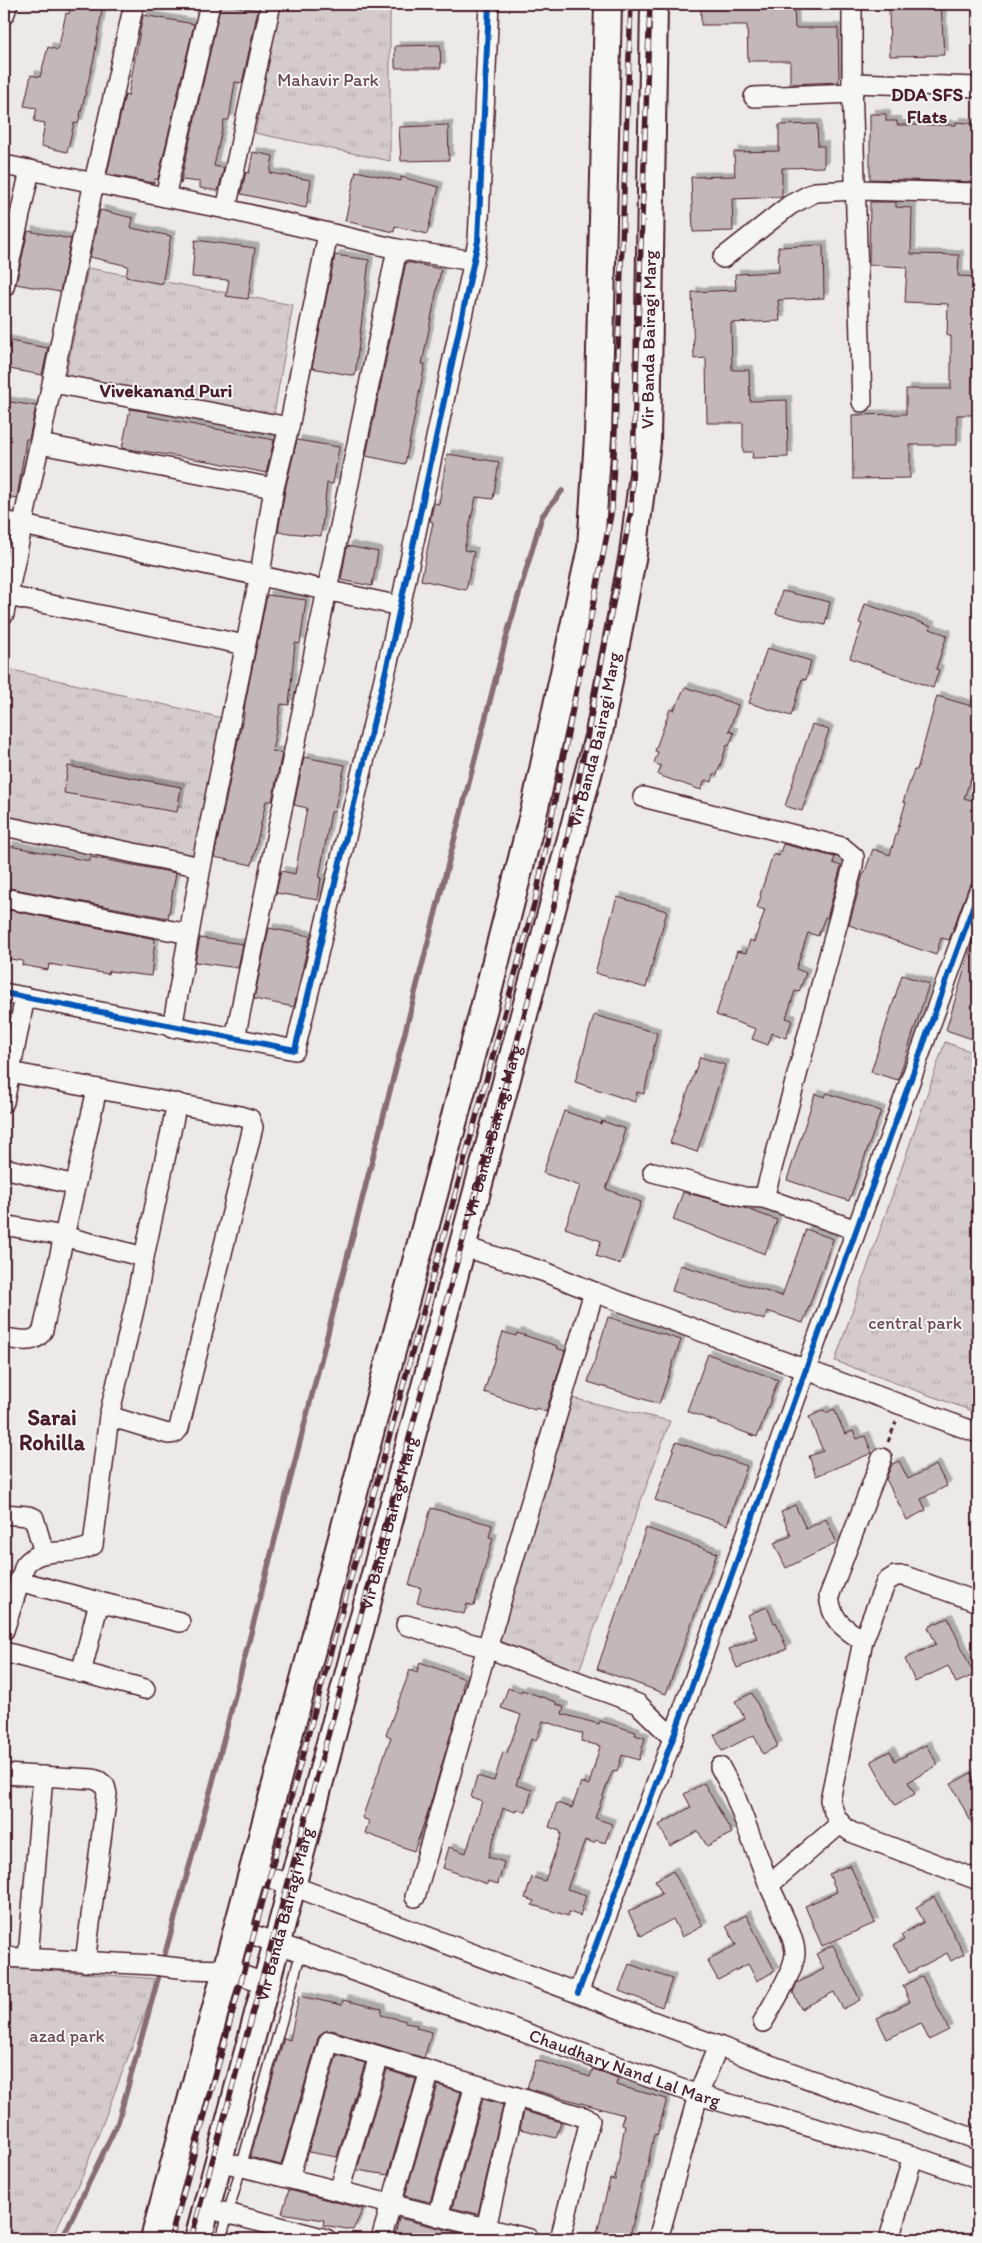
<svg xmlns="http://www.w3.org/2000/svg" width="982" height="2243" font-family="Itim,sans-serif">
	<defs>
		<pattern id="park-tufts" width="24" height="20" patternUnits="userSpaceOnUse" patternTransform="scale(1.25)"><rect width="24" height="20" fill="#d4cbca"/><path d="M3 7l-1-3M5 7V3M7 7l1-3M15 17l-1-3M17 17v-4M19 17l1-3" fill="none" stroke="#b8aeae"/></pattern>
		<filter id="shadow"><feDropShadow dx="4.5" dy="-4.5" stdDeviation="0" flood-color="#0004"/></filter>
	</defs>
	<rect width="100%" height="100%" fill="#ece9e6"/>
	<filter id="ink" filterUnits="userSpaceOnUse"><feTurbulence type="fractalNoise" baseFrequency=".02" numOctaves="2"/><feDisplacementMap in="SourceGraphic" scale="10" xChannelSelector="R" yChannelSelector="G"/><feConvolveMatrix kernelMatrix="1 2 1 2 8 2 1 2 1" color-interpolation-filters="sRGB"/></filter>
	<g filter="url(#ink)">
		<path fill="url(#park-tufts)" stroke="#8f757a" d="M280,4H390V161L255,133Z
			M88,268L293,305L273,420L64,384Z
			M4,668L227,719L200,860L4,819Z
			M945,1042L978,1054V1413L835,1361Z
			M572,1398L670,1421L576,1679L489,1637Z
			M4,1967L158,1979L83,2175L51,2239H4Z"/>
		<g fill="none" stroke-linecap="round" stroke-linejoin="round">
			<path stroke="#886e73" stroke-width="5.5" d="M62,2239L118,2122L212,1785L506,638L542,516L562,491"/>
		</g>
		<path fill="#c4b7b7" stroke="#4a1f2b" filter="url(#shadow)" d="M71,4H103L94,58L78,124L74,123L67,152L41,146L45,123L34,121L37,108L24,106L31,75L40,77L48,47L58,50L66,13L69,14Z
			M221,4L258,10L242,83L235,82L229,120H224L214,166L224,168L218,191L200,188V182L182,180L181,184H180Z
			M701,4H794L795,28H838L839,82L790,84V61H748L747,25H701Z
			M889,4H941L944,55L890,56Z
			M143,15L194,24L158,179H155L154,183L107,174L125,95L128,96Z
			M440,45L441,68H395V46Z
			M870,114H886V121H897V125H956V122L978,124V182L870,179Z
			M817,124L818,146H824V167L782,168V197L732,199L733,231L693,232L691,177L735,176L734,152L779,151V125Z
			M448,125L449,160L401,161L399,127Z
			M253,152L273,156L270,173L311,180L306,208L241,194L246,172L249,173Z
			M356,171L401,181V177L439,187L427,234L395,226L394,232L345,221Z
			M870,202H896V207L912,208L911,254L959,255L958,276L978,277V415H957V445H910V478L853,479L852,415L906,414V389H951V336H947L948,304L905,302L907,267L869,265Z
			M100,210L133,218L131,228L171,236L162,284L126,277L128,266L90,257Z
			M28,231L71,239L60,292L16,284Z
			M195,240L255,248L248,299L226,296L229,280L192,277Z
			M823,245L824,298L778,300L780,321L731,323L732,370H749L750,401L787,400L788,457L752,458L753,452H743V423H707L706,358L694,359L692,292L736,290L735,274L779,272L778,247Z
			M335,255L369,260L355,376L312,368Z
			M406,262L441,269L422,364H425L405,464L366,456Z
			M4,340L48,348L42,375L4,368Z
			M4,401L36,406L29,439H26L17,498L4,496Z
			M130,409L149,412L148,416L274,440L266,473L214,462L122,448Z
			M297,440L339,447L333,484L327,483L321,536L278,532L285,490Z
			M447,454L499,462L493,499L476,497L464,550L474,552L466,590L421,580L433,522L430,521L434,503L439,504Z
			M347,546L378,552L372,586L341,580Z
			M782,591L830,602L825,625L776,614Z
			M267,595L306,600L300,644L295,643L289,705L281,704L272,751L282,753L272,801H266L252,865L214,857L242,722L243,723L245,703Z
			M865,604L931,626L930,629L947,635L936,669L939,670L933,688L850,658L862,624L859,623Z
			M767,648L811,661L806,680L802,679L791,716L749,703Z
			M685,687L738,705L729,731L734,733L729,746L727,745L717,775L714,774L712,782L705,780L701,790L658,775L661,766L654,763L658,752L655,751L670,709L674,710Z
			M937,696L978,708V767L975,766L964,798L978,802V882L971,884L968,889L949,940L941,938L936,955L849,925L863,874H864L873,849L890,855L906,802H903L914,770H917Z
			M812,724L829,730L802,811L785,806Z
			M304,757L345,765L334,812H331L319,878H321L318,900L276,893L281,871L295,874L307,808L294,805Z
			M68,766L181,787L177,812L64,793Z
			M783,844L835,857L833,863L841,866L827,918L825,917L818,936L808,933L796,969L806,973L799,992L795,991L786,1018L792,1020L786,1038L772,1033L768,1045L752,1039L756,1029L716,1015L737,951L746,953L750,940L754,942L765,910L757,908L761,896L760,895L773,854L779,856Z
			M9,846L90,861V857L176,873L168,918L4,887V874Z
			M617,897L667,911L646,988L595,973Z
			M4,909L155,939L151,976L109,971L108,974L49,964L48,970L22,965L23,961L4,958Z
			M978,925V1041L946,1030Z
			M269,928L310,936L294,1007L254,999Z
			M200,938L243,944L238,968L195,962Z
			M902,975L929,984L898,1080L871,1072Z
			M594,1015L657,1033L644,1094L637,1092L635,1102L575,1082Z
			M700,1057L725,1065L697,1152L670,1143Z
			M827,1093L881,1111L849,1201L787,1180L815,1094L825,1097Z
			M564,1111L601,1124L602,1121L625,1129L622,1139L624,1140L606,1189L641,1202L620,1264L596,1256L601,1241L565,1228L580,1186L543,1173Z
			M683,1192L744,1208L777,1220L765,1254L673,1220Z
			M806,1229L833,1239L803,1323L767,1311L765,1320L672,1291L680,1265L782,1296Z
			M608,1317L681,1340L659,1404L588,1382Z
			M503,1332L516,1336L517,1333L557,1346L556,1348L565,1351L546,1412L536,1408L535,1410L484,1392Z
			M708,1354L778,1380L757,1437L687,1411Z
			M834,1409L845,1434L853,1431L857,1439L865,1436L872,1453L816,1476L809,1456L823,1451L809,1417L824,1410L826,1413Z
			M676,1442L747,1466L727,1525L655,1500Z
			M899,1461L908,1479L936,1465L947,1486L921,1499L926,1510L907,1520L886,1479L892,1464Z
			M795,1505L806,1529L826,1519L837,1543L786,1568L774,1543L791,1536L781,1512Z
			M431,1508L492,1525L489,1537L493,1538L474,1606L467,1604L464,1614L417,1603L421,1588L409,1585Z
			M646,1528L717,1553L666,1694L597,1669Z
			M767,1607L774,1623L776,1622L787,1649L737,1668L729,1649L757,1638L747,1615Z
			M948,1618L974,1675L956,1683L948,1666L915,1682L905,1659L936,1644L928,1627Z
			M420,1662L465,1679L462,1688L464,1689L428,1812L414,1851L365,1833L369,1821L362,1818L391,1737L386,1735L410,1670L417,1673Z
			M508,1688L521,1693L522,1690L556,1702V1704L564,1707L562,1714L599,1724L600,1721L636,1732L635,1735L645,1738L639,1760L622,1755L617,1772L613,1771L609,1779L595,1818L612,1824L605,1843L596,1840L594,1843L585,1840L567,1889L586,1895L580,1916L569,1912L568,1916L549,1910L532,1905L534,1901L525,1898L532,1877L545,1881L561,1835L560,1831L549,1827L557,1803L572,1808L581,1782L589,1785L600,1746L581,1741L583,1734L543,1721L536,1741L531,1739L516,1785L532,1790L526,1812L516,1809V1812L503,1808L488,1857L504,1862L498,1884L488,1881L487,1884L443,1868L449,1847L466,1853L482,1801L471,1797L477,1776L494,1781L503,1752L507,1753L521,1715L501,1708Z
			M752,1693L778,1746L763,1754L754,1735L722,1751L714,1735L745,1719L735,1701Z
			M926,1745L938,1765L908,1782L915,1794L895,1805L871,1761L890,1751L895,1761Z
			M971,1773L978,1786V1835L951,1784Z
			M704,1783L732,1833L707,1846L698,1831L670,1846L659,1825L691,1807L684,1794Z
			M850,1865L875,1923L822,1946L805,1906L837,1892L829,1874Z
			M673,1871L703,1926L682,1937L673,1919L641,1936L628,1912L662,1894L655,1880Z
			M934,1897L964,1954L951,1961L947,1953L909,1973L894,1945L904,1940L901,1935L924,1922L916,1907Z
			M746,1915L775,1971L757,1981L748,1964L718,1980L707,1960L736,1945L726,1926Z
			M833,1945L860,2000L843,2009L834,1992L801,2009L793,1992L797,1983L824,1969L816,1954Z
			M629,1964L672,1979L662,2007L619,1991Z
			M922,1976L949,2030L929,2040L921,2023L887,2039L877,2018L910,2002L903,1986Z
			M299,1996L342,2005L343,2000L382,2009L381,2015L406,2021L405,2023L417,2025L416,2028L432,2032L424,2058L332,2030L322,2033L318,2038L281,2165L250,2157L284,2038L290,2040Z
			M337,2055L365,2063L337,2157L308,2152Z
			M536,2060L590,2077L593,2069L618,2078L616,2085L667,2099L657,2135L654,2134L644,2183L643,2182L629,2239L597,2233L610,2179L615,2180L625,2125L621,2124L624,2115L527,2088Z
			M387,2070L416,2079L388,2175L357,2170Z
			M438,2085L461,2092L430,2202L405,2196Z
			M483,2099L503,2105L478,2214L452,2208Z
			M524,2111L561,2122L556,2138L520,2129Z
			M289,2190L363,2209L353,2230L323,2225L324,2220L282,2213Z
			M399,2218L475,2237V2239H394Z"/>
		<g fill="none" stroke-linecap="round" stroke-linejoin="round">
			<g stroke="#4a1f2b" stroke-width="12">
				<path id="service" d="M221,2239L301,1952"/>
			</g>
			<g stroke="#4a1f2b" stroke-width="22">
				<g id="minor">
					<path d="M852,4V83L862,402"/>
					<path d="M4,15L8,4"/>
					<path d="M852,83L978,87"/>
					<path d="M754,97L853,93"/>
					<path d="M4,165L226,209L397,249L474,261"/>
					<path d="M165,197L210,4"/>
					<path d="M226,209L271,4"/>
					<path d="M723,258L790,205L815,192L856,190L978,193"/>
					<path d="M4,287L30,170"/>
					<path d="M53,383L289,427"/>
					<path d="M40,444L274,488"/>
					<path d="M4,521L400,606"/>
					<path d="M8,596L245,645"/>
					<path d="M4,614L94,182L134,4"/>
					<path d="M643,797L842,847L854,857L853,866L764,1198"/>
					<path d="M4,826L201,867"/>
					<path d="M4,898L189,934"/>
					<path d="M4,993L295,1050L392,645L478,241L489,4"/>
					<path d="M172,1028L201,867L260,574L274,488L289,427L328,234"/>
					<path d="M235,1038L397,249"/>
					<path d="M10,1072L240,1116L250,1119L253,1127L179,1428L175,1433L168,1434L109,1416"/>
					<path d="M4,1102L25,997"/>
					<path d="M4,1168L75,1185"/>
					<path d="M653,1172L744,1197L764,1198L856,1230"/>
					<path d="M4,1225L63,1236L144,1257"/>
					<path d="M594,1292L978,1433"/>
					<path d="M4,1338C18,1339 35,1346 43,1330L97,1089"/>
					<path d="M4,1514L28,1516L34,1518L44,1553"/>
					<path d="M19,1581L99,1602"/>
					<path d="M978,1602L905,1576H895L886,1582L863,1641L830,1800C834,1815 838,1823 851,1832L978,1880"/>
					<path d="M406,1625L487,1648L638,1704L673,1738"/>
					<path d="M4,1630L25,1565C42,1544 71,1558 93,1545L109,1416L136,1301L144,1257L177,1103"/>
					<path d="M863,1641C843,1627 832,1622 829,1596L882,1458"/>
					<path d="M4,1652L145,1689"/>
					<path d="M81,1673L99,1602L180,1622"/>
					<path d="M720,1767L734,1793L769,1885"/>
					<path d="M4,1774L93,1779L99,1781L105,1786L107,1794L85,1962"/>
					<path d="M253,1871L745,2056L978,2140"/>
					<path d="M415,1897L487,1648L594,1292L545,1272L464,1247"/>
					<path id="s1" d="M237,1929L698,2095L913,2156L978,2179"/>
					<path d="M4,1957L153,1965L188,1969L227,1970L267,1984"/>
					<path d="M28,1958L43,1776"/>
					<path d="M578,1993L673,1738L978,893"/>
					<path d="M763,2022C773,2003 793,1974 795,1954C796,1939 776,1901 769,1885L840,1824"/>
					<path d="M219,2161L530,2239"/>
					<path d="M289,2178L329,2041L584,2117L590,2120L560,2239"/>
					<path d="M339,2191L379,2056"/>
					<path d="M207,2208L326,2239"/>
					<path d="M438,2216L475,2085"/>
					<path d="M486,2228L516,2097"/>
					<path d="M381,2239L430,2071"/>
					<path d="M658,2239L698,2095L718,2046"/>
					<path d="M889,2239L913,2156"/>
				</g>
			</g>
			<g stroke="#4a1f2b" stroke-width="30">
				<g id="secondary">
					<path d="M154,2239L484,1008L535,807L591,548L598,437L608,4"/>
					<path id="s2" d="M198,2239L599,733L633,554L647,442L654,4"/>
				</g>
			</g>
			<path stroke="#4a1f2b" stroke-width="3" stroke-dasharray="5 4" stroke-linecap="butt" d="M888,1442L896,1422"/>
			<use href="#service" stroke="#f6f6f2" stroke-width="9"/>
			<use href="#minor" stroke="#f6f6f2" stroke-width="19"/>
			<use href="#secondary" stroke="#f6f6f2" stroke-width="26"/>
			<g stroke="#4a1f2b" stroke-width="5.5">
				<g id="rail">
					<path d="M171,2239L536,897L612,509L631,4"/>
					<path id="s3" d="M191,2239L555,902L631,511L650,4"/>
				</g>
			</g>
			<use href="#rail" stroke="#f6f6f2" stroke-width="4" stroke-dasharray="11" stroke-linecap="butt"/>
			<g stroke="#f6f6f2" stroke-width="9">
				<path id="cycleway" d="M4,993L295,1050L392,645L478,241L489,4
					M578,1993L673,1738L978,893"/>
			</g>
			<use href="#cycleway" stroke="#0057b8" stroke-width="6"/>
		</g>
	</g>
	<g text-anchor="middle" stroke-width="4" stroke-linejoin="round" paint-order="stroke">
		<g font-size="18" fill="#6c4a53" stroke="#f6f6f2">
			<text x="328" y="86">Mahavir Park</text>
			<text x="915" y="1329">central park</text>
			<text x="67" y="2042">azad park</text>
		</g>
		<g font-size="18" fill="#4a1f2b" stroke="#f6f6f2">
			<text dy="6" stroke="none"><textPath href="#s2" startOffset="1956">Vir Banda Bairagi Marg</textPath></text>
			<text dy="6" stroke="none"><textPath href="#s2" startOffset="1551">Vir Banda Bairagi Marg</textPath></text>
			<text dy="6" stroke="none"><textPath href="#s3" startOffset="1148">Vir Banda Bairagi Marg</textPath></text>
			<text dy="6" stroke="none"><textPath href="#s2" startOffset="741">Vir Banda Bairagi Marg</textPath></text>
			<text dy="6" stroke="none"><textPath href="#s2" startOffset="336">Vir Banda Bairagi Marg</textPath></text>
			<text dy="6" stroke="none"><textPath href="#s1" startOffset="412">Chaudhary Nand Lal Marg</textPath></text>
		</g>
		<g font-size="19" font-weight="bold" fill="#4a1f2b" stroke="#f6f6f2">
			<text x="927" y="101">DDA SFS<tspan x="927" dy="22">Flats</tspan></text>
			<text x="166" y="397">Vivekanand Puri</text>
		</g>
		<g font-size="22" font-weight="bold" fill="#4a1f2b" stroke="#f6f6f2">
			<text x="52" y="1425">Sarai<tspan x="52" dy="25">Rohilla</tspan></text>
		</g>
	</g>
	<rect width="982" height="2243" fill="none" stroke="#f6f6f2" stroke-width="20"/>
	<rect x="10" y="10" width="962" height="2223" fill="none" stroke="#4a1f2b" stroke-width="2" filter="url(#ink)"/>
</svg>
